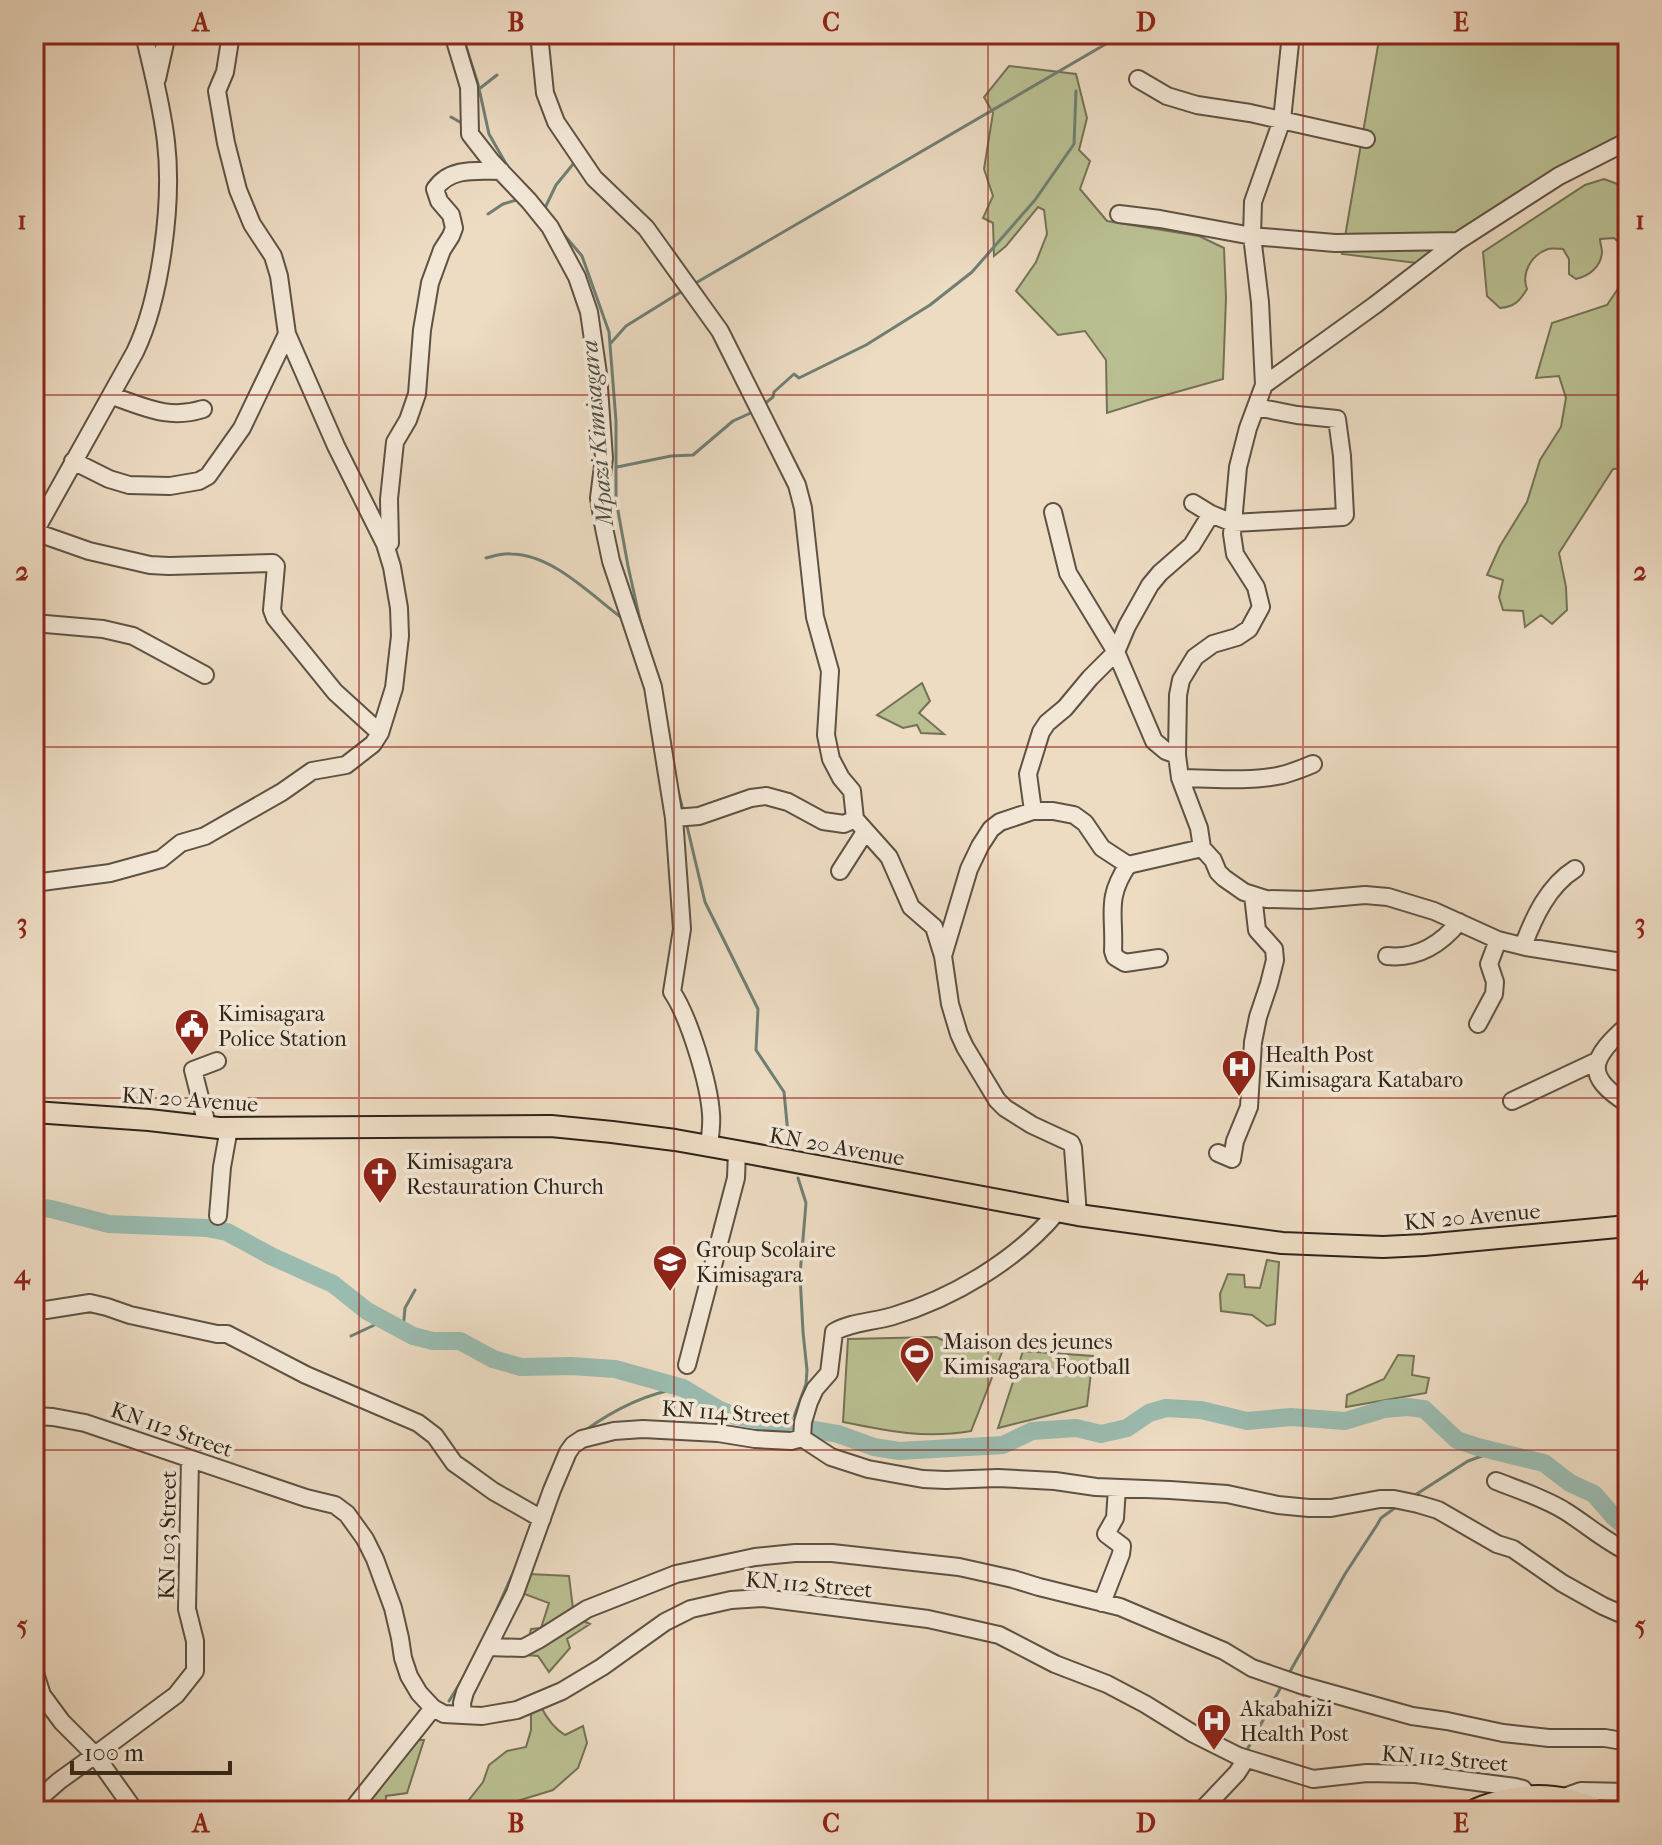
<svg xmlns="http://www.w3.org/2000/svg" width="1662" height="1845" font-family="'IM FELL French Canon',serif">
	<rect width="100%" height="100%" fill="#eddbc2"/>
	<filter id="stains"><feTurbulence type="fractalNoise" baseFrequency=".0025" numOctaves="4"/><feColorMatrix values="0 0 0 0 .2 0 0 0 0 .09 0 0 0 0 .02 0 0 0 .5 -.17"/></filter>
	<radialGradient id="worn" r=".72"><stop offset=".6" stop-color="#630" stop-opacity="0"/><stop offset="1" stop-color="#630" stop-opacity=".3"/></radialGradient>
	<path fill="#bac092" stroke="#747256" stroke-width="2" d="M1380,34H1628V137L1425,264L1342,254Z
		M1009,66L1076,74L1087,118L1079,150L1090,161L1080,189L1107,221L1199,236L1224,248L1226,298L1223,379L1148,400L1107,413L1106,360L1085,331L1058,335L1016,291L1036,262L1047,234L1044,210L1038,207L1006,246L994,256L993,223L983,218L993,196L984,169L993,113L984,97Z
		M1604,179L1628,188V251L1614,238L1600,239C1600,243 1602,248 1602,252C1601,267 1589,276 1576,279L1569,274V259L1563,249C1561,249 1550,248 1548,249C1531,255 1521,273 1527,289C1520,301 1514,307 1500,308L1487,296L1483,252L1585,185Z
		M1628,274V468L1613,469L1559,553L1566,587L1567,610L1552,624L1541,615L1525,627L1523,611L1503,610L1499,597L1503,580L1487,575L1500,546L1527,502L1540,460L1561,427L1566,398L1559,376L1536,378L1552,323L1607,305Z
		M922,683L930,701L919,713L944,734L921,733L917,725L903,728L877,715Z
		M1267,1260L1279,1262L1275,1324L1267,1326L1252,1315L1221,1311L1220,1294L1228,1274L1244,1275L1245,1287L1260,1288Z
		M936,1337L951,1344L1004,1347L971,1431C925,1439 887,1431 843,1422L848,1339Z
		M1023,1351L1093,1356L1087,1406L998,1428Z
		M1398,1355L1414,1356L1412,1375L1429,1378L1426,1393L1346,1407L1347,1395L1384,1379Z
		M529,1574L569,1576L573,1609L577,1618L590,1624L567,1639L570,1648L549,1672L538,1656L525,1655L531,1629L541,1628L549,1603L519,1592Z
		M540,1705C546,1717 553,1728 565,1735L583,1726L587,1743L578,1768L553,1790L517,1801L509,1811H449L468,1801L483,1782L489,1765L507,1751L526,1747L531,1730V1714Z
		M412,1740H424L407,1793L386,1796L385,1811H358Z"/>
	<g fill="none" stroke-linecap="round" stroke-linejoin="round">
		<path stroke="#6f7f73" stroke-width="3" d="M462,34L478,84L489,134L509,169
			M479,89L497,75
			M451,117L465,125
			M544,210L556,185L574,163
			M488,214L503,204L520,199
			M560,230L582,256L609,332L616,421V500L628,566L640,620L650,654
			M694,284L1123,34
			M610,344L626,326L684,290
			M763,405L773,397L774,392L794,374L799,378L866,345L930,305L972,272L1035,200L1074,144L1076,91
			M617,467L671,456L693,455L733,421L753,412
			M486,558C494,556 503,553 511,554C552,554 591,595 622,618
			M675,779L683,810
			M687,826L705,902L758,1009L756,1050L784,1092L788,1134L794,1154
			M403,1330L405,1308L415,1290
			M351,1336L385,1320
			M791,1425L806,1384L807,1370L803,1332L800,1275L806,1203L798,1178
			M583,1432C613,1410 646,1393 683,1388
			M1412,1497L1468,1461L1496,1451
			M489,1627L517,1564
			M1288,1675L1345,1574L1377,1525L1381,1518L1399,1505
			M449,1701L462,1680
			M1248,1748L1282,1685"/>
		<path stroke="#9abbaf" stroke-width="18" d="M34,1207L51,1209L109,1224L207,1228L227,1232L271,1256L333,1284L367,1311L413,1336L433,1341H460L493,1359L521,1367L571,1366L615,1369L683,1388L718,1409L735,1416L838,1434L874,1447L899,1451L1003,1445L1032,1431L1076,1428L1101,1434L1127,1428L1149,1413L1166,1408L1201,1410L1247,1421L1291,1417L1345,1421L1385,1409L1407,1407L1424,1409L1457,1440L1478,1447L1544,1463L1570,1483L1594,1494L1614,1517L1628,1529"/>
		<g stroke="#5e5243" stroke-width="20">
			<path id="minor" d="M453,34L469,87L470,134L491,161L529,201L550,227L577,277L589,312L598,374L604,458L599,498L604,528L611,561L653,687L674,818L682,929L672,992C689,1017 709,1083 711,1114C712,1125 710,1136 709,1146
				M539,34L545,93L556,122L594,178L646,228L720,331L797,485L803,508L815,617L830,671L826,735L831,759L841,778L852,791L855,819L889,857L911,907L934,927L943,956
				M157,79L167,34
				M1138,79L1167,96L1197,105L1250,113L1366,139
				M1628,141L1559,176L1458,241L1375,305L1264,385L1248,428L1238,467L1232,534L1235,554L1256,587L1261,607L1249,629L1237,637L1213,644L1195,657L1181,680L1178,695L1177,755L1180,778L1199,828L1202,848L1213,860L1218,872L1224,878L1244,892L1266,899L1309,900L1365,895L1388,897L1434,911L1498,940L1526,947L1628,963
				M1119,214L1160,219L1252,236L1335,243L1458,241
				M1264,385L1260,302L1252,236L1253,202L1282,120L1291,34
				M112,396C145,407 168,420 203,409
				M73,461L109,479L129,485L170,486L199,481L208,476L242,428L287,334
				M1193,503L1211,514L1233,523L1343,517L1345,515L1342,456L1337,419L1297,415L1256,407
				M1053,512L1068,573L1116,652L1154,741L1166,751L1177,755
				M35,532L89,551L150,565L169,566L273,563L276,566L272,610L275,618L335,692L380,733
				M34,533L135,352C161,298 173,202 166,142C162,106 152,69 144,34
				M385,544L390,543L389,499L395,442L408,420L417,394L422,330L430,283L442,250L451,236L454,228L451,215L439,201L435,189C450,167 477,171 501,171
				M34,623L103,629L133,636L205,675
				M1180,778C1212,778 1245,782 1277,776C1289,774 1301,769 1313,764
				M1033,811L1028,774L1041,732L1047,723L1065,708L1090,678L1116,652L1127,626L1150,585L1160,573L1192,545L1211,514
				M674,818L699,816L751,798L766,796L788,802L823,821L844,824L855,819
				M1128,865C1105,899 1115,914 1113,951L1115,957L1125,963L1159,958
				M840,871L865,832
				M34,883L110,873L161,859L181,843L205,836L282,792L312,771L346,765L373,744L380,733L394,688L400,636L399,608L392,567L385,544L336,446L287,334L279,276L273,256L252,224L238,190L226,143L217,91L225,72L231,34
				M1523,946C1534,917 1548,886 1575,869
				M1387,956C1417,959 1441,944 1459,922
				M1478,1024L1494,994L1495,982L1489,964L1498,940
				M1628,1025C1591,1058 1582,1075 1628,1104
				M1512,1101L1597,1061
				M207,1125L193,1070L217,1061
				M1218,1153L1232,1159L1235,1141L1249,1107L1253,1042L1258,1017L1269,984L1275,960L1274,949L1257,930L1253,895
				M1078,1215L1073,1148L1071,1143L1032,1125L1005,1108L997,1100L965,1047L959,1034L950,1004L943,956L969,869L980,846L991,829L1000,822L1033,811H1053L1074,815L1085,823L1102,848L1128,865L1202,848
				M218,1216L222,1167L229,1128
				M34,1308L46,1310L90,1303L107,1307L130,1315L217,1334H227L306,1375L418,1423L435,1436L454,1463L464,1470L493,1491L542,1519
				M687,1365L736,1178L737,1151
				M34,1416L53,1417L85,1423L306,1498L335,1505L347,1514L365,1539L375,1559L393,1608L400,1638L403,1658L409,1676L419,1693L433,1708L444,1714L482,1716L517,1710L562,1691L602,1667L665,1622L691,1609L731,1600L762,1598L928,1619L999,1635L1055,1664L1107,1684L1145,1704L1192,1733L1238,1756L1313,1779L1367,1773L1416,1774L1515,1787L1523,1789L1527,1795
				M802,1438L831,1457L868,1469L923,1479L946,1480L998,1478L1055,1481L1096,1487L1170,1490L1227,1494L1278,1505L1309,1508H1331L1380,1499H1394L1418,1504L1438,1510L1497,1544L1513,1549L1562,1583L1603,1606L1628,1617
				M802,1438L803,1422L809,1402L815,1389L829,1373L834,1332C851,1322 873,1322 893,1316C953,1298 1017,1260 1057,1212
				M1496,1481C1519,1490 1544,1498 1565,1511C1586,1524 1605,1541 1628,1552
				M1102,1603L1121,1554L1122,1546L1106,1534L1115,1518L1117,1488
				M488,1647L523,1648L538,1640L587,1609L676,1574L755,1557L795,1553H832L959,1567L1013,1579L1039,1587L1120,1607L1224,1651L1252,1668L1301,1685L1412,1716L1447,1721L1503,1733L1549,1738H1605L1628,1742
				M34,1670L42,1695L62,1722L95,1755L176,1695L195,1671V1641L187,1609L190,1459
				M463,1715L462,1703L465,1692L515,1593L552,1490L568,1452L573,1445L582,1439L614,1431L643,1429L718,1433L755,1439L791,1441L802,1438
				M1564,1797L1581,1791L1628,1792
				M34,1803L59,1781L95,1755L135,1811
				M351,1811L433,1708
				M1201,1811L1237,1773L1246,1759"/>
		</g>
		<g stroke="#2e2419" stroke-width="24">
			<path id="major" d="M34,1112L149,1120L219,1128L551,1126L612,1132L675,1140L737,1151L1078,1215L1282,1243L1383,1247L1424,1245L1628,1226
				M1473,1811C1483,1805 1493,1803 1504,1800C1538,1792 1568,1795 1599,1811"/>
		</g>
		<use href="#minor" stroke="#f3e8d7" stroke-width="16"/>
		<use href="#major" stroke="#eddbc2" stroke-width="20"/>
	</g>
	<path fill="none" stroke="#8f2418" stroke-width="2" stroke-opacity="0.55" d="M359,34V1811M674,34V1811M988,34V1811M1303,34V1811M34,395H1628M34,747H1628M34,1098H1628M34,1450H1628"/>
	<defs>
		<g id="civic-pin" transform="scale(1.8)"><path d="M0 17L-7.5 6A9.5 9.5 0 1 1 7.5 6Z" fill="#8f2418" stroke="#f3e8d7"/><path d="M-.6-6.5H3V-4.5H.6V-3L4-1V1h2V6H-6V1h2V-1L-.6-3ZM-1.2 2.5V6h2.4V2.5Z" fill="#fff"/></g>
		<g id="hospital-pin" transform="scale(1.8)"><path d="M0 17L-7.5 6A9.5 9.5 0 1 1 7.5 6Z" fill="#8f2418" stroke="#f3e8d7"/><path d="M-5-5h3v3.5h4V-5h3V5h-3V1.5h-4V5h-3Z" fill="#fff"/></g>
		<g id="church-pin" transform="scale(1.8)"><path d="M0 17L-7.5 6A9.5 9.5 0 1 1 7.5 6Z" fill="#8f2418" stroke="#f3e8d7"/><path d="M-1.2-6h2.4v3.5h3.3v2.4h-3.3V6h-2.4V-.1h-3.3v-2.4h3.3Z" fill="#fff"/></g>
		<g id="school-pin" transform="scale(1.8)"><path d="M0 17L-7.5 6A9.5 9.5 0 1 1 7.5 6Z" fill="#8f2418" stroke="#f3e8d7"/><path d="M0-5L7-2L0 1L-7-2ZM-4 1L0 2.5L4 1V4Q0 6-4 4Z" fill="#fff"/></g>
		<g id="stadium-pin" transform="scale(1.8)"><path d="M0 17L-7.5 6A9.5 9.5 0 1 1 7.5 6Z" fill="#8f2418" stroke="#f3e8d7"/><path d="M0-5a6.5 5 0 1 0 0 10a6.5 5 0 1 0 0-10ZM-3.5-1.8h7v3.6h-7Z" fill="#fff"/></g>
	</defs>
	<g fill-rule="evenodd">
		<use href="#civic-pin" x="192" y="1026"/>
		<use href="#hospital-pin" x="1239" y="1067"/>
		<use href="#church-pin" x="380" y="1174"/>
		<use href="#school-pin" x="670" y="1262"/>
		<use href="#stadium-pin" x="917" y="1354"/>
		<use href="#hospital-pin" x="1214" y="1721"/>
	</g>
	<g text-anchor="middle" stroke-width="7" stroke-linejoin="round" paint-order="stroke">
		<g font-size="22" fill="#2e2419" stroke="#f3e8d7" text-anchor="start">
			<text x="218" y="1021">Kimisagara<tspan x="218" dy="25">Police Station</tspan></text>
			<text x="1265" y="1062">Health Post<tspan x="1265" dy="25">Kimisagara Katabaro</tspan></text>
			<text x="406" y="1169">Kimisagara<tspan x="406" dy="25">Restauration Church</tspan></text>
			<text x="696" y="1257">Group Scolaire<tspan x="696" dy="25">Kimisagara</tspan></text>
			<text x="943" y="1349">Maison des jeunes<tspan x="943" dy="25">Kimisagara Football</tspan></text>
			<text x="1240" y="1716">Akabahizi<tspan x="1240" dy="25">Health Post</tspan></text>
		</g>
		<g font-size="22" fill="#2e2419" stroke="#f3e8d7">
			<text transform="translate(190 1099) rotate(4)" y="8">KN 20 Avenue</text>
			<text transform="translate(837 1146) rotate(10)" y="8">KN 20 Avenue</text>
			<text transform="translate(1472 1216) rotate(-5)" y="8">KN 20 Avenue</text>
			<text transform="translate(726 1412) rotate(4)" y="8">KN 114 Street</text>
			<text transform="translate(172 1429) rotate(19)" y="8">KN 112 Street</text>
			<text transform="translate(167 1535) rotate(-89)" y="8">KN 103 Street</text>
			<text transform="translate(809 1584) rotate(5)" y="8">KN 112 Street</text>
			<text transform="translate(1445 1758) rotate(5)" y="8">KN 112 Street</text>
		</g>
		<g font-size="24" font-style="italic" fill="#4e5146" stroke="#f3e8d7">
			<text transform="translate(597 433) rotate(-95)" y="8">Mpazi Kimisagara</text>
		</g>
	</g>
	<rect width="1662" height="1845" fill="none" stroke="#eddbc2" stroke-width="88"/>
	<path d="M72 1761v12h158v-12" fill="none" stroke="#2e2419" stroke-width="4"/>
	<text x="84" y="1761" font-size="24" fill="#2e2419" stroke="#f3e8d7" stroke-width="6" paint-order="stroke">100 m</text>
	<rect x="44" y="44" width="1574" height="1757" fill="none" stroke="#8f2418" stroke-width="3"/>
	<g font-size="26" text-anchor="middle" font-weight="bold" fill="#8f2418">
		<text x="201" y="31">A</text>
		<text x="516" y="31">B</text>
		<text x="831" y="31">C</text>
		<text x="1146" y="31">D</text>
		<text x="1461" y="31">E</text>
		<text x="22" y="229">1</text>
		<text x="1640" y="229">1</text>
		<text x="22" y="580">2</text>
		<text x="1640" y="580">2</text>
		<text x="22" y="932">3</text>
		<text x="1640" y="932">3</text>
		<text x="22" y="1283">4</text>
		<text x="1640" y="1283">4</text>
		<text x="22" y="1634">5</text>
		<text x="1640" y="1634">5</text>
		<text x="201" y="1832">A</text>
		<text x="516" y="1832">B</text>
		<text x="831" y="1832">C</text>
		<text x="1146" y="1832">D</text>
		<text x="1461" y="1832">E</text>
	</g>
	<rect width="100%" height="100%" filter="url(#stains)"/>
	<rect width="100%" height="100%" fill="url(#worn)"/>
</svg>
